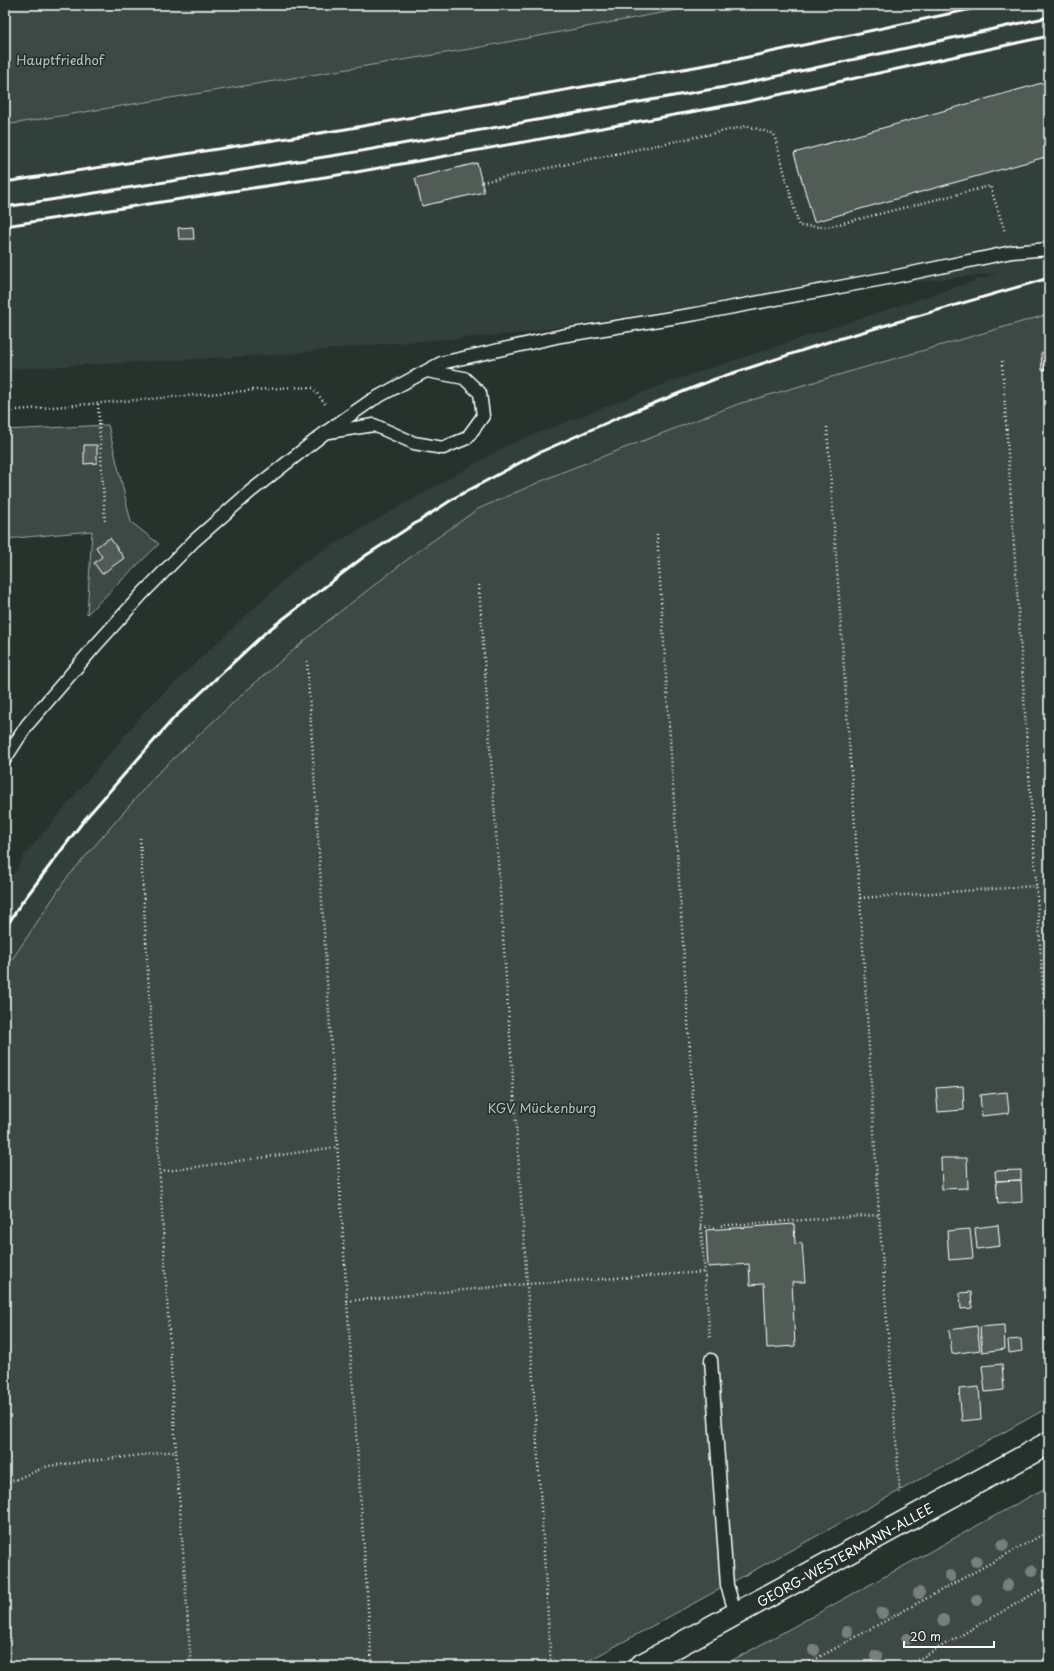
<svg xmlns="http://www.w3.org/2000/svg" width="1054" height="1671" font-family="'Playpen Sans',sans-serif">
	<rect width="100%" height="100%" fill="#26332d"/>
	<filter id="ink" filterUnits="userSpaceOnUse"><feTurbulence type="fractalNoise" baseFrequency=".025" numOctaves="2"/><feDisplacementMap in="SourceGraphic" scale="8" xChannelSelector="R" yChannelSelector="G"/><feConvolveMatrix kernelMatrix="1 2 1 2 8 2 1 2 1" color-interpolation-filters="sRGB"/></filter>
	<g filter="url(#ink)">
		<path fill="#333f3a" d="M703,5H1049V314L738,404L560,473L478,509L421,549L324,624L247,690L155,776L66,879L5,970V889L24,856L147,709L303,562L504,447L520,440L675,380L998,273L666,310L515,334L368,345L289,354L5,369V125L470,49Z"/>
		<path fill="#3e4944" stroke="#9ea4a2" d="M5,5H703L470,49L5,125Z
			M1049,314V1407L899,1491L579,1666H5V970L66,879L155,776L247,690L324,624L421,549L478,509L560,473L738,404Z
			M108,425L131,522L159,544L87,614L92,531L5,539V430Z
			M1049,1486V1666H722Z"/>
		<path fill="#515c57" stroke="#fff" d="M1049,81V156L814,222L794,153Z
			M477,163L484,192L422,206L415,178Z
			M193,227L194,239H179L178,228Z
			M1041,353H1049V369L1042,370Z
			M84,445H97V463L84,464Z
			M110,538L124,558L102,574L94,563L102,557L96,547Z
			M963,1086L964,1110L938,1112L936,1088Z
			M1007,1092L1009,1113L982,1116L980,1095Z
			M941,1158H967L968,1188L942,1189Z
			M1021,1170V1180L996,1181L995,1171Z
			M1021,1180L1022,1202L998,1204L996,1181Z
			M794,1224L795,1244L802,1243L805,1282H792L795,1346L767,1348L764,1284L750,1285L749,1264L708,1267L706,1230Z
			M998,1225L1000,1246L977,1249L975,1228Z
			M970,1229L973,1258L949,1260L947,1231Z
			M971,1292L972,1308L961,1309L960,1293Z
			M1004,1325L1005,1349L982,1352L980,1327Z
			M977,1326L980,1350L952,1354L949,1330Z
			M1021,1339L1022,1351L1009,1353L1008,1340Z
			M1002,1364L1004,1390L985,1392L982,1366Z
			M979,1387L981,1419L962,1421L959,1389Z"/>
		<g fill="none" stroke-linecap="round" stroke-linejoin="round">
			<g stroke="#fff" stroke-width="15">
				<path id="service" d="M329,432L374,425L414,443L443,448L467,438L483,416L480,393L464,378L427,371
					M5,759L27,725L95,646L143,593L194,541L251,491L326,432L372,400L441,363L561,336L696,314L893,277L1012,252L1049,249
					M711,1360L727,1585L736,1615"/>
			</g>
			<g stroke="#fff" stroke-width="25">
				<path id="tertiary" d="M640,1666L1049,1443"/>
			</g>
			<path stroke="#fff" stroke-width="2.5" stroke-dasharray="1 3" stroke-linecap="butt" d="M482,182L748,126L774,134L799,226L827,227L990,186L1005,232
				M1002,361L1049,1080
				M98,404L105,522
				M5,411L292,387L313,388L326,405
				M827,427L860,898L879,1215L900,1493
				M657,534L701,1227L710,1339
				M479,585L527,1284L551,1666
				M307,661L347,1301L372,1666
				M140,838L176,1451L191,1666
				M860,898L1036,886
				M160,1172L337,1147
				M701,1227L879,1215
				M347,1301L527,1284L705,1272
				M5,1484L48,1466L176,1451
				M803,1666L1049,1531
				M907,1666L1049,1585"/>
			<use href="#service" stroke="#26332d" stroke-width="12"/>
			<use href="#tertiary" stroke="#26332d" stroke-width="22"/>
			<path stroke="#fff" stroke-width="3" d="M5,182L346,129L734,60L990,5
				M5,207L350,153L736,85L1049,17
				M5,226L351,173L741,103L1049,36
				M5,929L20,905L85,819L174,718L266,632L365,556L456,497L538,453L622,416L715,379L828,342L1049,278"/>
		</g>
		<g fill="#78807d">
			<circle cx="1003" cy="1545" r="6"/>
			<circle cx="976" cy="1561" r="6"/>
			<circle cx="1032" cy="1571" r="6"/>
			<circle cx="950" cy="1576" r="6"/>
			<circle cx="1007" cy="1585" r="6"/>
			<circle cx="919" cy="1593" r="6"/>
			<circle cx="977" cy="1600" r="6"/>
			<circle cx="882" cy="1613" r="6"/>
			<circle cx="943" cy="1620" r="6"/>
			<circle cx="847" cy="1632" r="6"/>
			<circle cx="907" cy="1639" r="6"/>
			<circle cx="814" cy="1650" r="6"/>
			<circle cx="876" cy="1656" r="6"/>
		</g>
	</g>
	<g text-anchor="middle" stroke-width="3.5" stroke-linejoin="round" paint-order="stroke">
		<g font-size="13" fill="#bbbfbe" stroke="#26332d">
			<text x="60" y="65">Hauptfriedhof</text>
			<text x="542" y="1113">KGV Mückenburg</text>
		</g>
		<g font-size="13" fill="#fff" stroke="#26332d">
			<text transform="translate(845 1555) rotate(-29)" y="5">GEORG-WESTERMANN-ALLEE</text>
		</g>
	</g>
	<rect width="1054" height="1671" fill="none" stroke="#26332d" stroke-width="20"/>
	<rect x="10" y="10" width="1034" height="1651" fill="none" stroke="#fff" stroke-width="1.5" filter="url(#ink)"/>
	<path d="M904 1641v6h90v-6" fill="none" stroke="#ffffff" stroke-width="2"/>
	<text x="910" y="1641" font-size="12" fill="#ffffff" stroke="#26332d" stroke-width="3" paint-order="stroke">20 m</text>
</svg>
